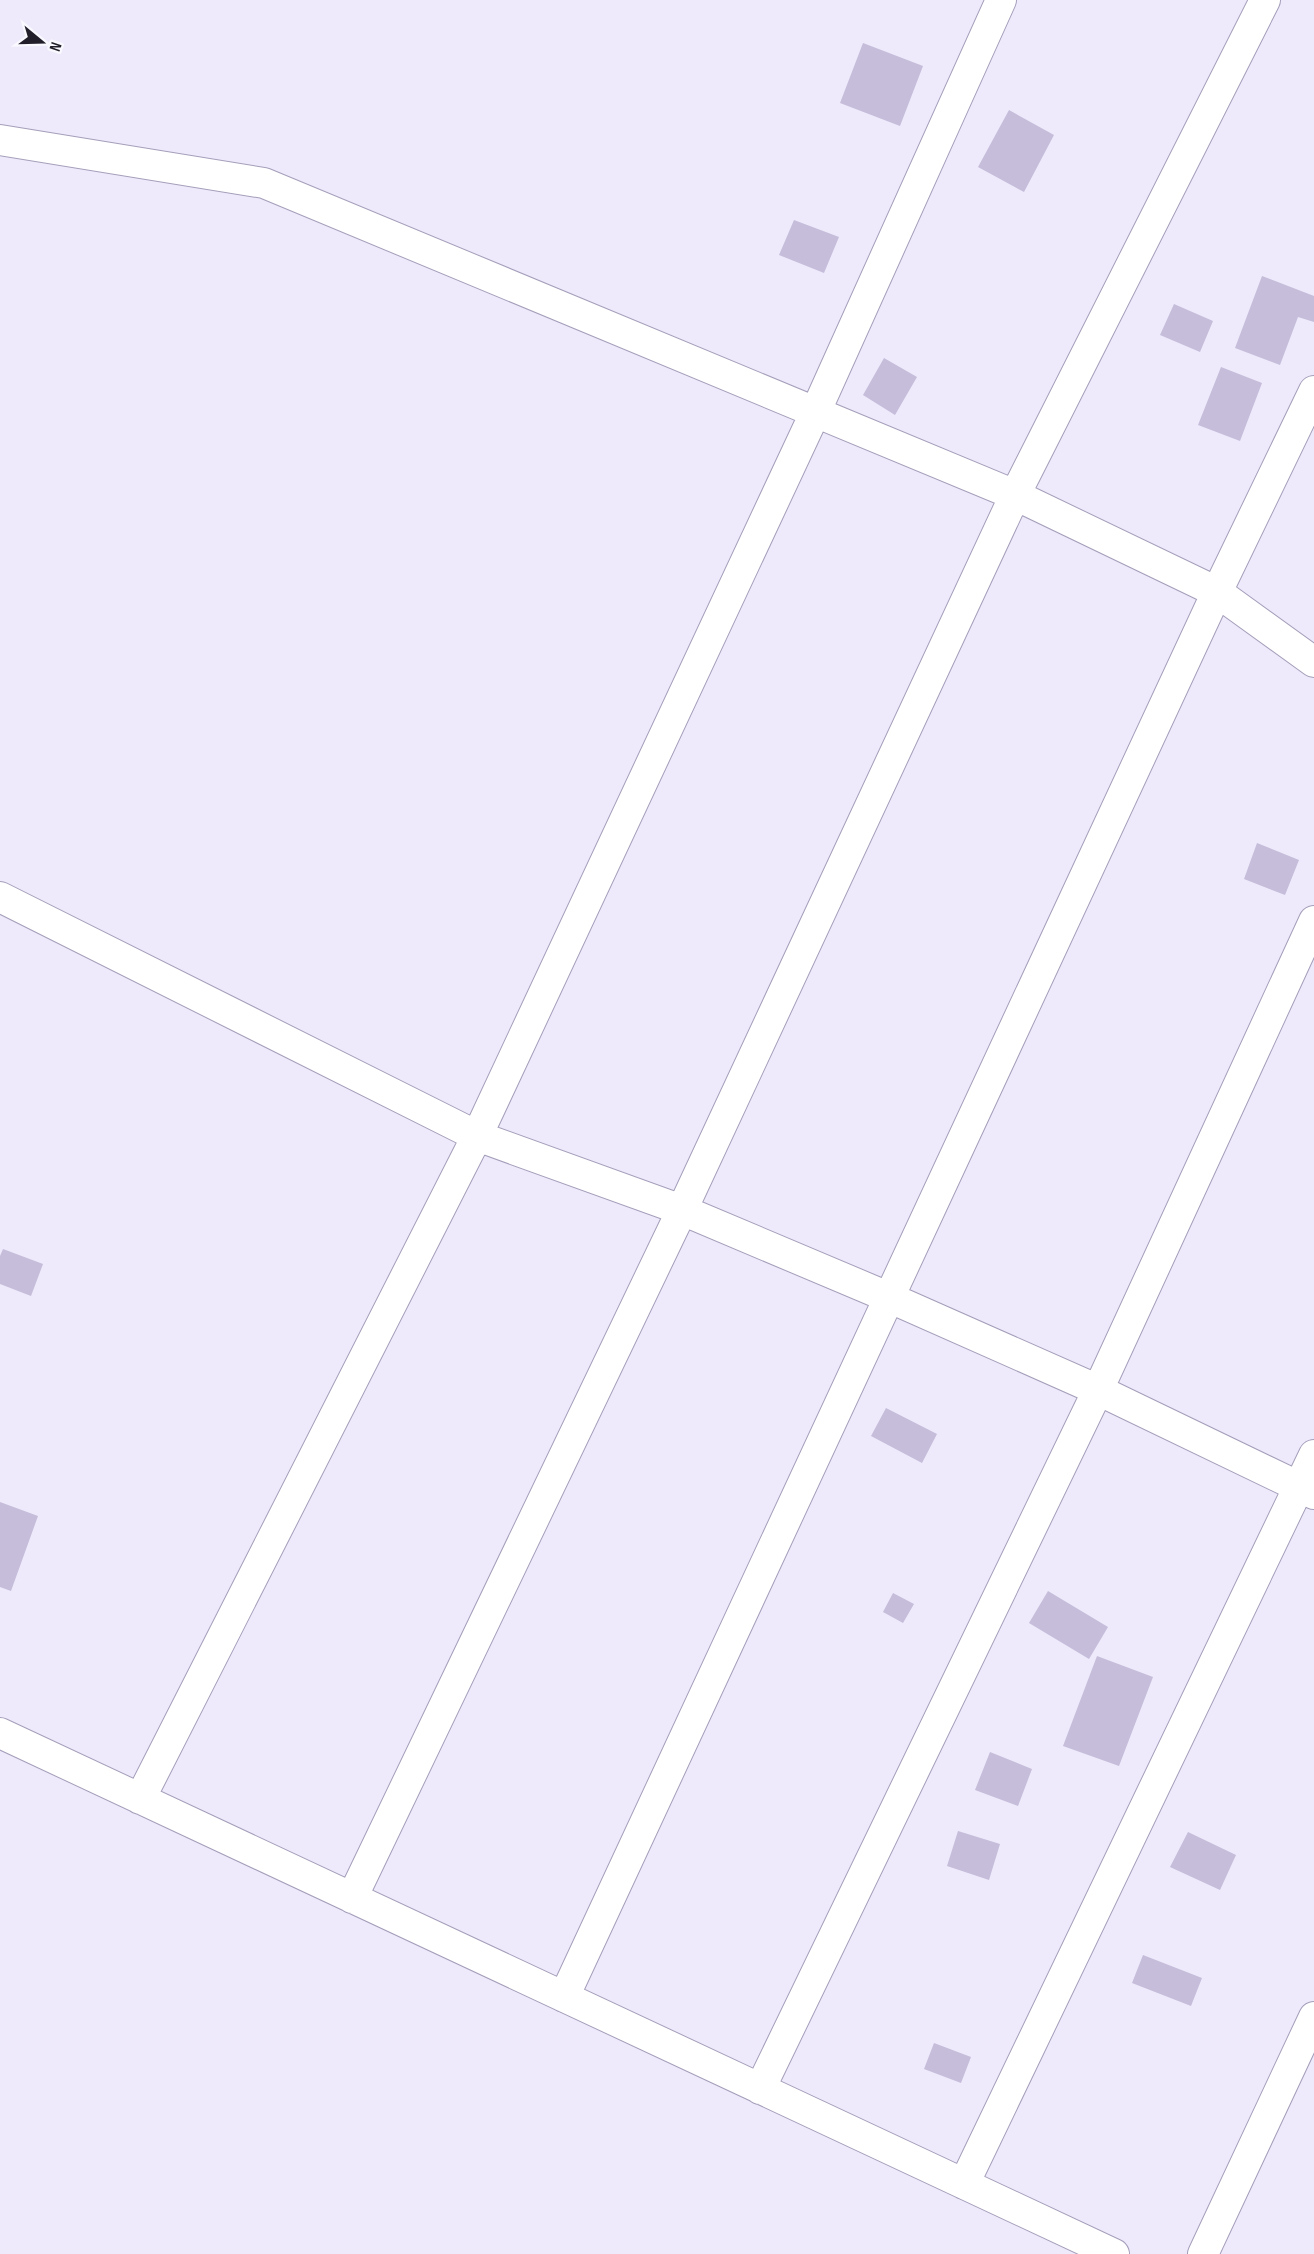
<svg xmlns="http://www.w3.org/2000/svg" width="1314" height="2254" font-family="'Sofia Sans Condensed',sans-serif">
	<rect width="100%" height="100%" fill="#eeeafb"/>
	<path fill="#c5bdda" d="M863,43L923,66L900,126L840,103Z
		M1009,110L1054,135L1024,192L978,167Z
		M794,220L839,237L824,273L779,255Z
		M1262,276L1314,296V322L1298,317L1280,365L1235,348Z
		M1174,304L1213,321L1200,352L1160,335Z
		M884,358L917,377L895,415L863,395Z
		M1221,367L1262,383L1240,441L1198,425Z
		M1257,843L1299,860L1285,895L1244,879Z
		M3,1249L43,1264L31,1296L0,1284V1256Z
		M886,1408L937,1434L922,1463L871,1436Z
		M0,1502L38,1516L11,1591L0,1587Z
		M1048,1591L1108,1627L1089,1659L1029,1623Z
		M893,1593L914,1604L903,1623L883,1612Z
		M1097,1656L1153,1677L1119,1766L1063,1746Z
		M990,1752L1032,1769L1018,1806L975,1790Z
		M958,1831L1000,1844L989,1880L947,1866Z
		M1188,1832L1236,1855L1220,1890L1170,1867Z
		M1143,1955L1202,1978L1191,2006L1132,1983Z
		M934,2043L971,2057L961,2083L924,2069Z"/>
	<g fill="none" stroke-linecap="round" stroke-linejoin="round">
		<g stroke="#a59eba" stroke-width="32">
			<path id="street" d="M0,140L264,183L1015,495L1217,592L1314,662
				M0,897L477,1136L682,1210L888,1297L1098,1390L1314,1494
				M0,1733L1114,2254
				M140,1799L477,1136L815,413L1001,0
				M352,1898L682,1210L1015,495L1265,0
				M564,1997L1217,592L1314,391
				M760,2089L1098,1390L1314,921
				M964,2184L1314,1455
				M1203,2254L1314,2017"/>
		</g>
		<use href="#street" stroke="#fff" stroke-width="30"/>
	</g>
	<g transform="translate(42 42) rotate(109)" stroke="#faf9ff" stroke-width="4.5" paint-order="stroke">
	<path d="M0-4.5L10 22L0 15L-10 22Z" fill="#221f2a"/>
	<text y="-9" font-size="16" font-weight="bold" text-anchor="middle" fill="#221f2a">N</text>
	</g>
</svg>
